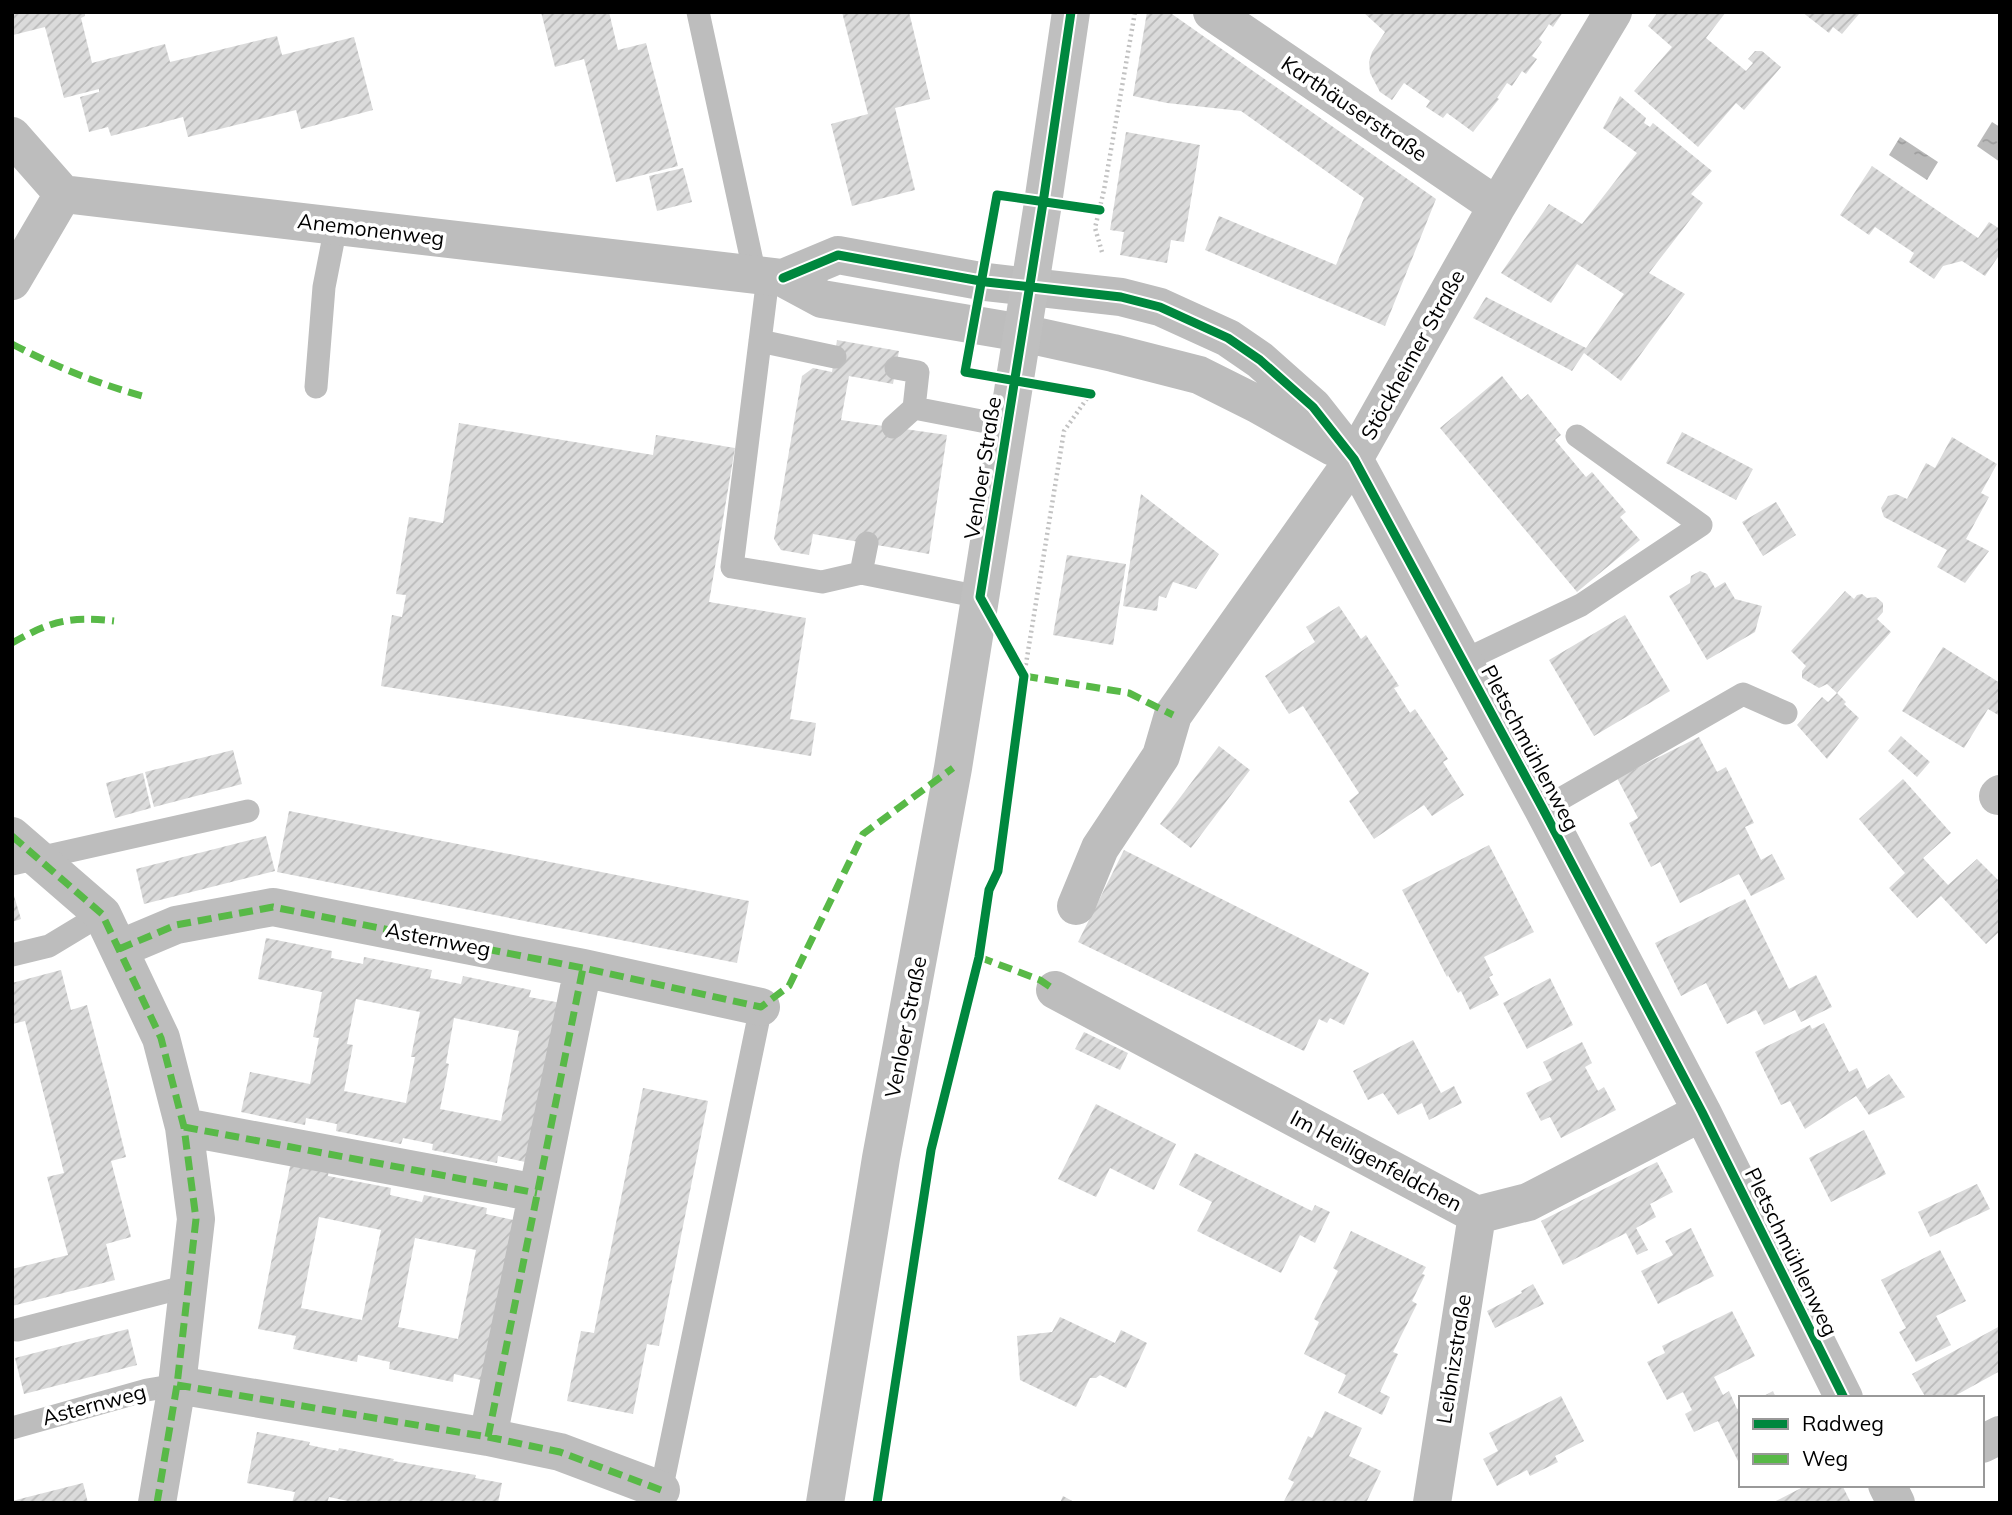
<svg xmlns="http://www.w3.org/2000/svg" width="2012" height="1515" font-family="Mulish,sans-serif">
	<defs>
		<pattern id="water-ripples" width="26" height="14" patternUnits="userSpaceOnUse" patternTransform="scale(1.75)"><rect width="26" height="14" fill="#bababa"/><path d="M2 4q2-2 4 0t4 0M15 11q2-2 4 0t4 0" fill="none" stroke="#9e9e9e"/></pattern>
		<pattern id="building-hatch" width="6" height="6" patternUnits="userSpaceOnUse" patternTransform="scale(1.75)"><rect width="6" height="6" fill="#dbdbdb"/><path d="M-1 1l2-2M0 6l6-6M5 7l2-2" fill="none" stroke="#bababa"/></pattern>
	</defs>
	<rect width="100%" height="100%" fill="#fff"/>
	<path fill="url(#water-ripples)" d="M1992,122L2000,127V162L1977,146Z
		M1900,137L1938,162L1927,180L1889,155Z"/>
	<path fill="url(#building-hatch)" fill-rule="evenodd" d="M12,12H85V16L81,18L92,63L165,44L170,62L277,36L282,55L354,37L373,110L301,129L296,110L188,137L183,117L111,136L108,127L89,132L80,97L99,92V89L64,98L45,27L13,35Z
		M541,12H609L618,50L646,43L678,166L616,182L584,59L555,67Z
		M842,12H909L930,99L895,108L915,190L852,206L831,124L868,114Z
		M1147,12H1169L1436,199L1385,326L1205,250L1219,216L1336,265L1364,198L1241,111L1167,103L1133,96Z
		M1363,12H1563L1553,27L1549,24L1539,39L1542,42L1532,56L1537,59L1526,74L1522,71L1512,86L1507,83L1497,98L1499,99L1473,132L1447,113L1443,118L1426,107L1430,101L1404,83L1392,100L1380,92L1370,73L1369,62L1372,52L1385,32Z
		M1658,12H1726L1706,38L1746,71L1753,63L1748,59L1755,51H1762L1781,67L1744,110L1736,103L1698,147L1634,91L1672,47L1648,26Z
		M1802,12H1856L1859,14L1842,34L1833,27L1829,33Z
		M1620,96L1646,118L1644,123L1650,127L1653,123L1712,171L1691,194L1703,203L1649,273L1685,294L1621,381L1584,353L1572,371L1473,318L1486,297L1586,348L1624,294L1577,264L1551,303L1501,273L1549,204L1582,224L1637,153L1603,128Z
		M1126,132L1200,145L1184,242L1171,240L1167,263L1120,255L1124,232L1110,230Z
		M1872,166L1978,238L1989,222L2000,229V254L1985,276L1962,261L1943,266L1934,279L1909,262L1914,253L1875,227L1869,235L1840,215Z
		M683,168L692,202L657,211L649,176Z
		M837,340L899,351L893,384L849,376L841,420L947,435L929,554L813,534L809,555L781,550L774,539L802,376L813,368L832,372Z
		M1502,376L1521,400L1528,394L1561,435L1555,440L1586,477L1592,472L1626,512L1620,517L1640,540L1577,592L1440,428Z
		M459,423L653,455L656,435L735,448L709,602L806,618L790,719L816,723L811,756L381,686L392,615L402,617L406,595L396,594L409,517L443,523Z
		M1682,432L1753,469L1736,500L1666,463Z
		M1952,437L1997,464L1981,493L1989,497L1966,539L1989,551L1965,583L1937,567L1947,550L1884,517L1881,508L1888,496L1896,494L1907,499L1926,463L1935,468Z
		M1141,494L1219,554L1196,589L1173,582L1166,598L1159,596L1157,611L1123,606Z
		M1776,502L1796,535L1763,556L1742,522Z
		M1067,555L1126,564L1113,645L1053,635Z
		M1700,571L1707,574L1715,588L1725,582L1735,599L1762,606L1755,632L1707,660L1669,596L1690,583L1691,576Z
		M1845,591L1854,599L1857,595L1862,594L1867,598L1876,597L1883,603V612L1877,619L1891,632L1837,693L1827,684L1819,688L1802,678V671L1806,666L1791,651Z
		M1339,606L1361,639L1366,635L1399,686L1394,688L1410,713L1415,709L1448,759L1443,762L1464,795L1432,816L1424,805L1374,839L1349,801L1359,793L1303,706L1289,714L1265,676L1315,642L1306,627Z
		M1625,615L1670,691L1594,736L1549,660Z
		M1943,647L2000,683V716L1988,709L1964,748L1902,711Z
		M1837,693L1846,702L1844,704L1859,718L1827,759L1797,725L1822,697L1828,702Z
		M1901,736L1930,762L1917,777L1888,751Z
		M1699,737L1717,772L1726,767L1754,823L1745,827L1761,860L1772,854L1785,879L1751,896L1739,874L1680,903L1660,862L1651,867L1629,823L1638,818L1617,778Z
		M1219,746L1250,770L1191,848L1160,824Z
		M233,750L242,784L154,807L145,772Z
		M143,773L151,808L115,818L106,783Z
		M1903,779L1951,833L1923,858L1948,885L1977,859L2000,882V931L1986,944L1941,896L1917,918L1889,888L1905,873L1859,819Z
		M289,811L749,901L737,963L277,872Z
		M266,836L275,871L144,904L136,869Z
		M1489,845L1534,932L1484,957L1493,975L1489,977L1499,995L1470,1010L1461,991L1458,993L1448,975L1447,977L1402,890Z
		M1124,850L1369,973L1344,1025L1330,1018L1327,1023L1319,1019L1304,1051L1078,942Z
		M12,889L21,919L12,922Z
		M1745,899L1789,989L1816,975L1832,1007L1801,1022L1795,1010L1764,1025L1756,1010L1727,1024L1706,983L1681,996L1655,943Z
		M266,938L332,951L331,958L363,964L364,957L432,970L430,978L461,984L463,976L531,990L529,997L561,1003L530,1163L498,1156L497,1163L432,1150L433,1144L403,1138L401,1144L336,1131L337,1124L306,1118L305,1125L241,1112L250,1072L310,1084L319,1038L313,1037L322,992L258,979ZM356,999L420,1012L411,1057H415L406,1103L344,1091L353,1045L347,1044ZM454,1018L519,1031L501,1121L440,1109L449,1064L446,1063Z
		M61,970L71,1010L87,1005L107,1081L126,1157L111,1161L131,1237L106,1244L115,1280L12,1306V1269L68,1255L47,1177L64,1173L25,1021L12,1024V983Z
		M1550,978L1573,1025L1527,1049L1503,1003Z
		M1824,1023L1849,1072L1857,1068L1867,1089L1889,1074L1905,1097L1869,1115L1856,1096L1805,1129L1790,1101L1781,1105L1755,1052L1810,1025L1812,1029Z
		M1084,1032L1128,1053L1120,1070L1075,1049Z
		M1413,1040L1441,1093L1454,1086L1462,1103L1429,1120L1422,1103L1398,1115L1383,1093L1368,1100L1353,1071Z
		M1582,1042L1592,1063L1585,1067L1598,1091L1604,1087L1616,1110L1561,1138L1550,1117L1541,1121L1526,1093L1552,1080L1543,1062Z
		M643,1088L708,1101L659,1346L647,1344L633,1414L567,1401L581,1331L594,1333Z
		M1096,1104L1176,1144L1154,1190L1110,1168L1096,1197L1058,1179Z
		M1864,1130L1886,1174L1831,1202L1809,1158Z
		M1195,1153L1312,1211L1315,1205L1330,1212L1315,1243L1300,1235L1281,1273L1197,1231L1212,1202L1179,1185Z
		M292,1156L330,1163L328,1176L391,1188L390,1195L422,1202L424,1195L487,1208L486,1214L518,1221L486,1381L454,1374L453,1382L389,1369L390,1362L358,1355L357,1362L293,1349L296,1336L258,1329ZM319,1217L381,1230L362,1320L301,1308ZM415,1238L476,1250L458,1339L398,1327Z
		M1657,1162L1673,1192L1650,1204L1656,1217L1636,1228L1648,1250L1637,1255L1626,1233L1563,1265L1541,1221Z
		M1977,1184L1990,1209L1930,1237L1918,1212Z
		M1691,1228L1714,1276L1658,1304L1641,1271L1673,1255L1665,1241Z
		M1351,1231L1426,1267L1422,1274L1425,1275L1412,1301L1417,1304L1393,1352L1398,1354L1380,1392L1390,1397L1382,1415L1338,1393L1346,1375L1304,1354L1319,1322L1314,1319L1338,1271L1333,1268L1334,1266Z
		M1940,1250L1966,1301L1936,1316L1951,1345L1916,1362L1899,1332L1906,1328L1881,1280Z
		M1533,1284L1544,1304L1495,1328L1487,1311L1522,1293L1521,1291Z
		M1732,1311L1755,1356L1714,1377L1723,1395L1729,1391L1737,1409L1741,1407V1467L1718,1421L1694,1432L1685,1414L1692,1410L1683,1392L1667,1400L1647,1362L1665,1353L1662,1346Z
		M1060,1317L1115,1343L1121,1330L1147,1343L1126,1388L1100,1375L1096,1378H1090L1076,1407L1020,1380L1017,1336L1052,1332Z
		M2000,1326V1371L1951,1398H1926L1912,1374Z
		M128,1329L137,1365L24,1394L15,1358Z
		M1773,1391L1776,1398H1760Z
		M1561,1396L1584,1441L1555,1456L1558,1462L1530,1476L1527,1470L1497,1486L1483,1459L1498,1451L1489,1433Z
		M1325,1411L1362,1428L1349,1456L1381,1471L1366,1503H1283L1294,1482L1288,1479L1308,1436L1312,1438Z
		M257,1432L310,1442L309,1445L338,1451L339,1448L394,1459L393,1461L476,1475L475,1478L502,1483L498,1503H357L329,1497L327,1503H292L295,1492L247,1483Z
		M83,1483L88,1503H12V1501Z
		M1807,1485H1842L1851,1503H1777L1776,1501Z
		M1063,1496L1076,1503H1060Z"/>
	<g fill="none" stroke-linecap="round" stroke-linejoin="round">
		<path stroke="#c2c2c2" stroke-width="4.5" stroke-dasharray="2 3.5" stroke-linecap="butt" d="M1102,252L1095,228L1104,190L1135,12
			M1024,676L1064,431L1093,390"/>
		<path stroke="#bdbdbd" stroke-width="23" d="M698,12L755,275
			M768,277L732,567L822,582L861,573L980,597
			M760,341L835,357
			M896,368L918,372L914,408
			M316,387L324,287L336,226
			M893,427L914,408L1007,426
			M861,573L867,543
			M1463,661L1581,605L1701,525L1577,436
			M1543,809L1743,694L1786,713
			M12,864L248,811
			M12,955L49,946L102,914
			M17,1330L188,1286
			M12,1428L147,1390L177,1385
			M659,1501L761,1007"/>
		<path stroke="#bdbdbd" stroke-width="38" d="M1212,12L1497,206
			M12,136L63,194L783,278L822,299L1022,333L1113,353L1199,375L1257,404L1333,447
			M783,278L838,255L986,282L1121,297L1160,307L1228,338L1260,360L1313,407L1354,459L1543,809L1702,1112L1844,1398
			M12,281L63,194
			M1998,796L2000,794
			M12,836L102,914L161,1038L184,1127L196,1219L177,1385L157,1503
			M1076,906L1100,848L1161,756L1173,715L1354,459L1497,206L1613,12
			M119,949L176,925L273,907L583,968L761,1007
			M1055,990L1477,1215L1528,1202L1702,1112
			M184,1127L537,1193
			M177,1385L488,1437L560,1452L661,1490
			M488,1437L583,968
			M1982,1444L2000,1435
			M1887,1485L1896,1503
			M1432,1503L1477,1215"/>
		<path stroke="#bfbfbf" stroke-width="38" d="M825,1503L881,1158L953,768L1043,203L1071,12"/>
		<path stroke="#58b947" stroke-width="7" stroke-dasharray="14 7" stroke-linecap="butt" d="M12,344C54,366 96,383 142,396
			M12,643C51,621 69,616 114,621
			M1024,676L1129,693L1173,715
			M12,836L102,914L161,1038L184,1127L196,1219L177,1385L157,1503
			M119,949L176,925L273,907L583,968L761,1007L789,986L863,834L953,768
			M979,957L1040,980L1055,990
			M184,1127L537,1193
			M177,1385L488,1437L560,1452L661,1490
			M488,1437L583,968"/>
		<g stroke="#fff" stroke-width="13">
			<path id="cycleway" d="M783,278L838,255L986,282L1121,297L1160,307L1228,338L1260,360L1313,407L1354,459L1543,809L1702,1112L1844,1398
				M1091,394L965,372L997,195L1100,210
				M877,1503L931,1150L979,957L989,890L998,871L1024,676L980,597L1043,203L1071,12"/>
		</g>
		<use href="#cycleway" stroke="#00873e" stroke-width="9"/>
	</g>
	<g text-anchor="middle" stroke-width="7" stroke-linejoin="round" paint-order="stroke">
		<g font-size="21" fill="#000" stroke="#fff">
			<text transform="translate(1354 109) rotate(34)" y="7">Karthäuserstraße</text>
			<text transform="translate(371 230) rotate(7)" y="7">Anemonenweg</text>
			<text transform="translate(1413 355) rotate(-61)" y="7">Stöckheimer Straße</text>
			<text transform="translate(983 468) rotate(-81)" y="7">Venloer Straße</text>
			<text transform="translate(1530 748) rotate(62)" y="7">Pletschmühlenweg</text>
			<text transform="translate(438 940) rotate(11)" y="7">Asternweg</text>
			<text transform="translate(906 1027) rotate(-79)" y="7">Venloer Straße</text>
			<text transform="translate(1376 1161) rotate(28)" y="7">Im Heiligenfeldchen</text>
			<text transform="translate(1791 1252) rotate(64)" y="7">Pletschmühlenweg</text>
			<text transform="translate(1454 1359) rotate(-81)" y="7">Leibnizstraße</text>
			<text transform="translate(94 1405) rotate(-15)" y="7">Asternweg</text>
		</g>
	</g>
	<rect width="2012" height="1515" fill="none" stroke="#000000" stroke-width="28"/>
	<rect x="1739" y="1396" width="245" height="91" fill="#ffffff" stroke="#999999" stroke-width="2"/>
	<rect x="1753" y="1419" width="35" height="10" fill="#00873e" stroke="#999999" stroke-width="2"/>
	<text x="1802" y="1431" font-size="21" fill="#000000">Radweg</text>
	<rect x="1753" y="1454" width="35" height="10" fill="#58b947" stroke="#999999" stroke-width="2"/>
	<text x="1802" y="1466" font-size="21" fill="#000000">Weg</text>
</svg>
